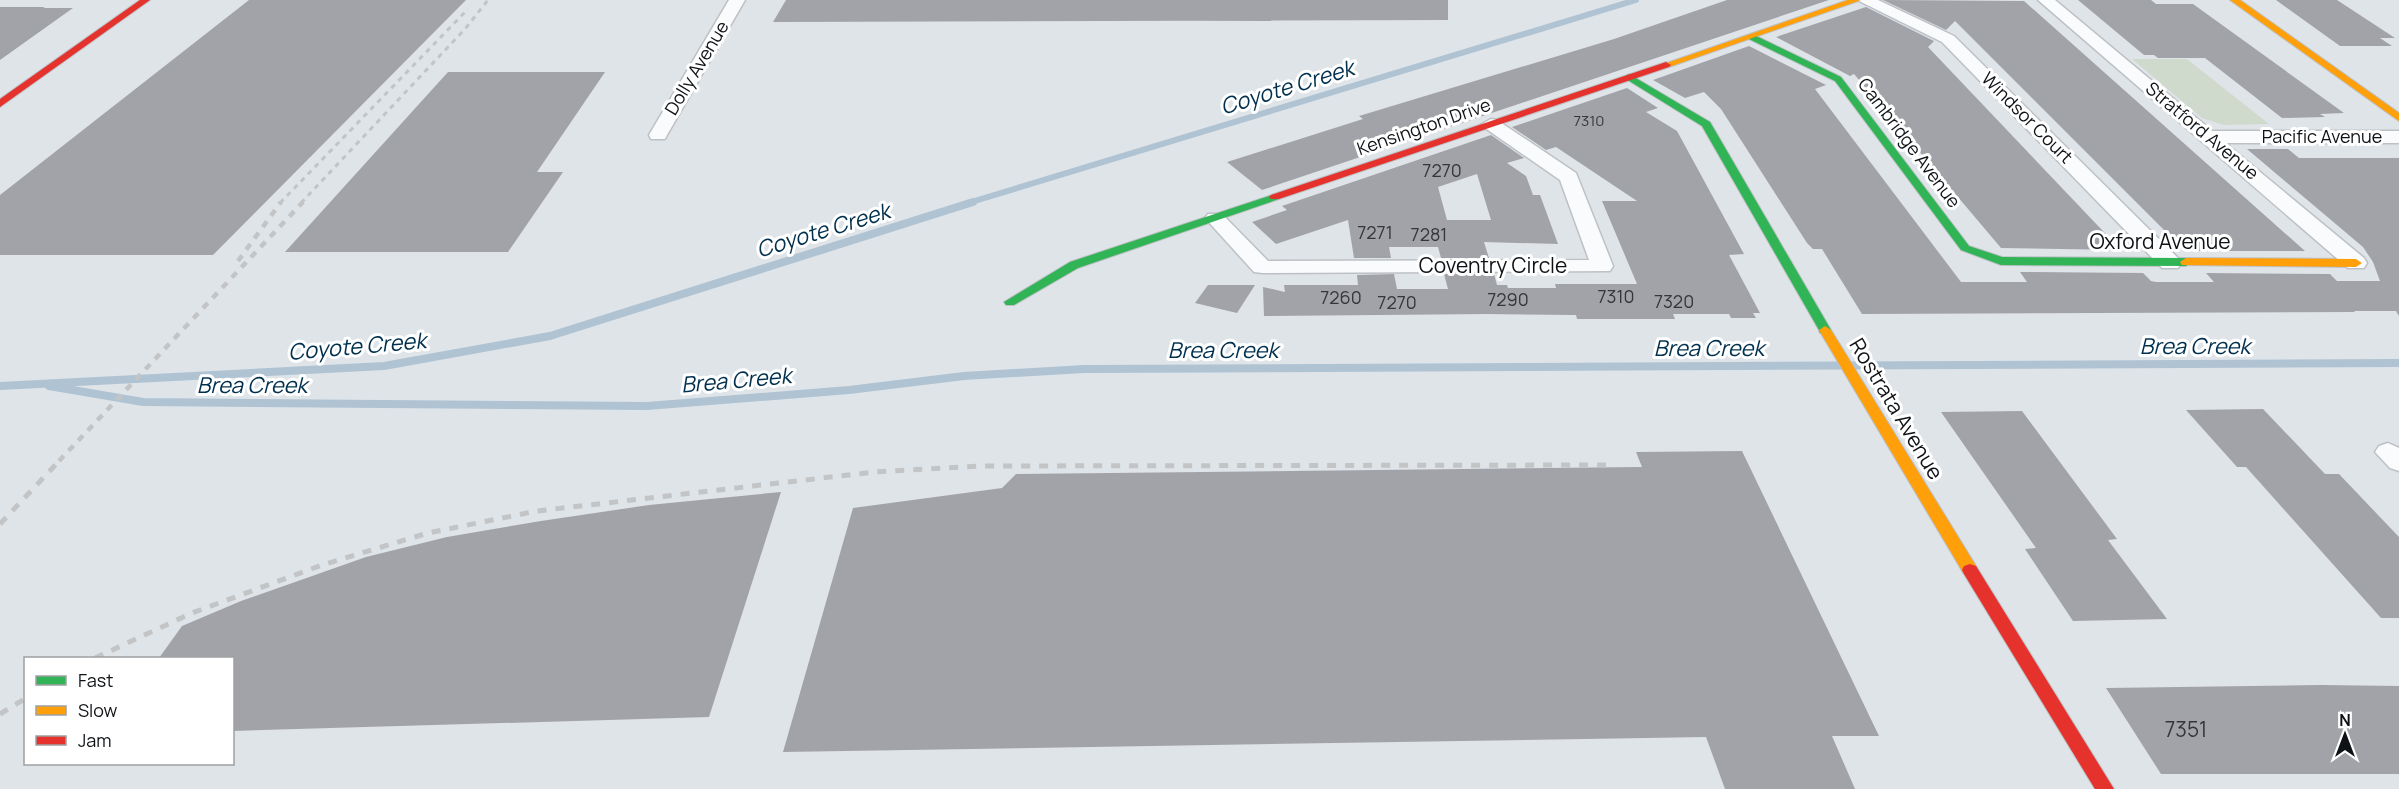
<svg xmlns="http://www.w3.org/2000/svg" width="2399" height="789" font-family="Manrope,sans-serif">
	<rect width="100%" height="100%" fill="#dfe4e9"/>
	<path fill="#d0dacc" d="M2132,59H2187L2269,124L2224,125L2202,118Z"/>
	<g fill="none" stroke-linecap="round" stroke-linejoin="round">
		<path stroke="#afc3d3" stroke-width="6" d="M968,203L1636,0"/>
		<path stroke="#afc3d3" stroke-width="8" d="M0,386L384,366L550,336L973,202
			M49,386L143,402L647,406L849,390L964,376L1084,369L2399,363"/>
	</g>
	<path fill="#a2a3a8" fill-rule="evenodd" d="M249,0H466L213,255H0V195Z
		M786,0H1448V20L773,22Z
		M1727,0H1829L1262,190L1227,162L1363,119L1359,116L1614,39Z
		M1883,0L2024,1L2305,251H2185L1955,21L1946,30Z
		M2078,0H2151L2156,4H2193L2344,113L2320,114L2325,117L2282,118L2205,58H2158L2154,55H2144Z
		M2276,0H2337L2395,38H2380L2392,46H2340Z
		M0,7H45L43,8H73L0,60Z
		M1866,7L1934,41L1928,47L2121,250L2001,248L1854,74L1850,76L1776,37Z
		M1749,46L1826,85L1815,89L1961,282H2027L2020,272L2143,273L2151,281L2156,282H2214L2206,273L2330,274L2337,281H2380L2373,262L2363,247L2247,149H2288L2299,158H2399V316L2396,311H2354L2355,312L1862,314L1822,249H1813L1807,243L1721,109L1704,92L1685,98L1653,80Z
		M448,72H605L537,172H563L508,252H285Z
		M1627,88L1658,108L1646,112L1677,131L1744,254L1729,255L1760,313H1753L1756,318H1731L1729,314H1673L1675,319H1577L1576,315L1487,314L1264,316L1263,287L1285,292L1284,285H1358L1357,275L1394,274L1397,289H1448L1444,274H1494L1497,285H1507L1508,288H1556L1555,284H1637L1602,201H1637L1556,147L1546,150L1512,127Z
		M1491,135L1524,158L1507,163L1526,176L1533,195H1540L1558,244L1484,242L1489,258H1441L1438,247H1389L1391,258H1354L1348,220L1276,244L1252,222L1287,210L1282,206ZM1477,174L1491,220H1447L1438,187Z
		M1208,285H1255L1237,313L1195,303Z
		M2263,409L2325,474H2339L2399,537V618H2381L2246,467H2237L2186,410Z
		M2022,411L2117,539L2108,540L2167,619L2073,621L2025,549L2036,548L1941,412Z
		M1742,451L1879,736H1832L1855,789H1725L1706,737L783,752L853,508L1002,488L1016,474L1642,467L1636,452Z
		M781,492L709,717L232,731V658H159L182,626L241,601L366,557L447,537L541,521L649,505Z
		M2321,685L2399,686V774H2161L2106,688Z"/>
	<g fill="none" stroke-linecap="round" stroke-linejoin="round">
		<g stroke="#bdc1c5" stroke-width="3">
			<path id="street" d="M729,0H745L667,135L665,139H651L649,135Z
				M1857,0H1878L1954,36L2178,258L2181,263L2178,268H2162L1942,42Z
				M2038,0H2055L2212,131H2399V143H2225L2364,258L2367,263L2364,268H2348Z
				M1491,119L1497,120L1576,173L1613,266L1610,271L1262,273L1254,272L1205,218L1208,214H1222L1268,261L1589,260L1560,180L1485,128L1482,124Z
				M2388,443L2399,448V471L2390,468L2375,452L2379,446Z"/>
		</g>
		<g stroke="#bdc1c5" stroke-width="2">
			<path id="fast" d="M1752,34L1841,77L1969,246L2002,257L2186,258L2192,262L2186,266L2001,265L1961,250L1835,81L1749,39L1747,37Z
				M1629,74L1710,122L1831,330L1830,333H1820L1819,330L1702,126L1626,79L1624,77Z
				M1275,194L1279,195V199L1078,268L1014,305H1006L1004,302L1070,262Z"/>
		</g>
		<g stroke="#bdc1c5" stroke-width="2">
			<path id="slow" d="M1848,0H1861L1669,67L1661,65Z
				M2230,0H2240L2399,113V121Z
				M2186,258L2356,259L2362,263L2356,267L2182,265L2180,262Z
				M1825,326L1831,330L1976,566L1978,570L1976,574L1970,576L1964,574L1819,330Z"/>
		</g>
		<g stroke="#bdc1c5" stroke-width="2">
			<path id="jam" d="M140,0H150L0,107V99Z
				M1666,62L1671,65L1669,67L1279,199H1271L1269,197L1271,195Z
				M1970,564L1976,566L2114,789H2095L1964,574L1962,570L1964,566Z"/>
		</g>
		<use href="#street" fill="#fafbfc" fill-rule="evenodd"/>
		<use href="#fast" fill="#30b455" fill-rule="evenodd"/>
		<use href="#slow" fill="#ff9f0a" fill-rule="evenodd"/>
		<use href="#jam" fill="#e5322d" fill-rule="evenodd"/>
		<path stroke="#c3c4c5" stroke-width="3" stroke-dasharray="5 5" stroke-linecap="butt" d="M280,203L468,9
			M301,203L465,29L488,0"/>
		<path stroke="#c3c4c5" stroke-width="4.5" stroke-dasharray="7 7" stroke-linecap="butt" d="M238,261L281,202
			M59,461L303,202"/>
		<path stroke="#c3c4c5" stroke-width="5" stroke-dasharray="9 9" stroke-linecap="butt" d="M0,524L60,460
			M95,658L192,613L322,565L428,533L537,511L874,472L982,466L1606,465
			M0,714L26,698"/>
	</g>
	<g text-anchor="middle" stroke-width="6" stroke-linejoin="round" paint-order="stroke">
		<g font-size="15" fill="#34363a">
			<text x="1589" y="126">7310</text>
		</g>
		<g font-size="18" fill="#0f1215" stroke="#fff">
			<text transform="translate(697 68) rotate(-59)" y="6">Dolly Avenue</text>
			<text transform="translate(2027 118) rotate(45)" y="6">Windsor Court</text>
			<text transform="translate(1424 127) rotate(-19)" y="6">Kensington Drive</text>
			<text transform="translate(2202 131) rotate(40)" y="6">Stratford Avenue</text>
			<text x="2322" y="143">Pacific Avenue</text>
			<text transform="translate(1909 143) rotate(53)" y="6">Cambridge Avenue</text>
		</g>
		<g font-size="18" fill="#34363a">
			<text x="1442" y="177">7270</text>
			<text x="1375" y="239">7271</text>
			<text x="1429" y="241">7281</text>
			<text x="1616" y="303">7310</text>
			<text x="1341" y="304">7260</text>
			<text x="1508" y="306">7290</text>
			<text x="1674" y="308">7320</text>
			<text x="1397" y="309">7270</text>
		</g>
		<g font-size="21" fill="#0f1215" stroke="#fff">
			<text x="2160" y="249">Oxford Avenue</text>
			<text x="1493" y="273">Coventry Circle</text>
			<text transform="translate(1896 409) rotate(59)" y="7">Rostrata Avenue</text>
		</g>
		<g font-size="21" fill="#34363a">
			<text x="2186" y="737">7351</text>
		</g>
		<g font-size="22" font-style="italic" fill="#00304e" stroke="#fff">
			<text transform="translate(1287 87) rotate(-17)" y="8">Coyote Creek</text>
			<text transform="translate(823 230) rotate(-17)" y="8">Coyote Creek</text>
			<text transform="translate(357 346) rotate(-5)" y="8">Coyote Creek</text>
			<text x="2195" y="354">Brea Creek</text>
			<text x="1709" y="356">Brea Creek</text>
			<text x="1223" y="358">Brea Creek</text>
			<text transform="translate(736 380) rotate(-5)" y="8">Brea Creek</text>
			<text x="252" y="393">Brea Creek</text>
		</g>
	</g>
	<rect x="24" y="657" width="210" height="108" fill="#ffffff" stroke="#9fa0a1" stroke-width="1.5"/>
	<rect x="36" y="676" width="30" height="9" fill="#30b455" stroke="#9fa0a1" stroke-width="1.5"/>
	<text x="78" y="687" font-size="18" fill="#0f1215">Fast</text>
	<rect x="36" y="706" width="30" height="9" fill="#ff9f0a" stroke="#9fa0a1" stroke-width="1.5"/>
	<text x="78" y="717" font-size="18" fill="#0f1215">Slow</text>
	<rect x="36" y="736" width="30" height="9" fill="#e5322d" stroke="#9fa0a1" stroke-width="1.5"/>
	<text x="78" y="747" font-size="18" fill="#0f1215">Jam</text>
	<g transform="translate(2345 735)" stroke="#ffffff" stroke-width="4.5" paint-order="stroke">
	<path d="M0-4.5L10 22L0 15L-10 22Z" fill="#0f1215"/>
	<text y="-9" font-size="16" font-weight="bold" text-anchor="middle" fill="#0f1215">N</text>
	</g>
</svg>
